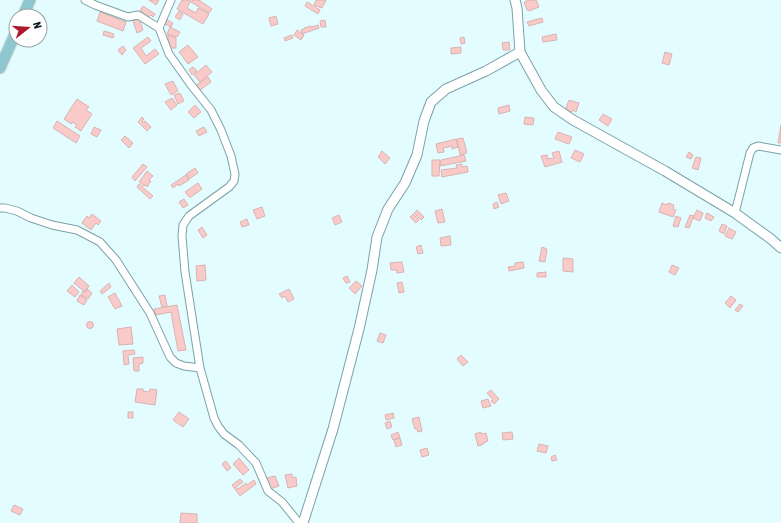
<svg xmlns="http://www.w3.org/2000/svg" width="781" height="523" font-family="'Asap Condensed',sans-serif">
	<rect width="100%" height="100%" fill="#e3fcff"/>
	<path fill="#f9cac8" stroke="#d9b3b1" d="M149,0H159L156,5Z
		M182,0H191L187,8L196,13L198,8L209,14L203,24L177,9Z
		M193,0H199L212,9L209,13L191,2Z
		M316,0H326L322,8L314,5Z
		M529,0H536L539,7L529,11L528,10H527L524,2Z
		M307,2L320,10L318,14L305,6Z
		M143,6L155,14L153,17L151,15L149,17L140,11Z
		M179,11L183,14L180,20L175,17Z
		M100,12L126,22L123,31L97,21Z
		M276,16L278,24L271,26L269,18Z
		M139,18L143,30L137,33L133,21Z
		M542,18L543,22L529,26L527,22Z
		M167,20L173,23L171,27L165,24Z
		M325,20L326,27H321L320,21Z
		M318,25L319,28L302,34L301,30L304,29V28L311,26V27Z
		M170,27L180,32L177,37L167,34Z
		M297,30L304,35L301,40L294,35Z
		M104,31L114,34L113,38L103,35Z
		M556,34L557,40L543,42L542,37Z
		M168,35L176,38V48H168Z
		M292,35L293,38L285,41L284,38Z
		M148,37L151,41L141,48L146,56L155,49L159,54L145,64L133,48Z
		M464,37L465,43L461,44L460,38Z
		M509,42L510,50H503L502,43Z
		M188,45L198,57L188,64L179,52Z
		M123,46L126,50L122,55L118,50Z
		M461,47V53L451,54V48Z
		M665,52L672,54L669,65L662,63Z
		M206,65L212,72L200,82L194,75Z
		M193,67L197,71L192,75L189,70Z
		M208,77L211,82L199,91L195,86Z
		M173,81L178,91L171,95L165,84Z
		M180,93L184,101L178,104L174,95Z
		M172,98L177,105L171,110L165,102Z
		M77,99L89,107L86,110L92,114L81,131L75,127L77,125L72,122L71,124L64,119Z
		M569,100L579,103L576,112L573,110L572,112L567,110V109L566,108Z
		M195,105L201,112L194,118L188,112Z
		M509,105L510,111L499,114L498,108Z
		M603,114L612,119L608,126L599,120Z
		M142,117L144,119L142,121L143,122L145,121L151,127L147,131L138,122Z
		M525,117L534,118L533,125L524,124Z
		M57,121L80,136L76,143L53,128Z
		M781,125V143H778Z
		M94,127L101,130L97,137L91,134Z
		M204,127L207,132L199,136L196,131Z
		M558,132L572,137L569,144L555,139Z
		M125,136L133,143L129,148L121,140Z
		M463,138L467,153L460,155L457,139Z
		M456,139L458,147L452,149V146L443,148L444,152L438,153L436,144Z
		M575,150L584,154L580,162L571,158Z
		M382,151L390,158L385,164L378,157Z
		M559,151L562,162L545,167L541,156L547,155L548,159L554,158L552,153Z
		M689,152L693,155L691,159L686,157Z
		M464,155L466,161L440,166L441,160Z
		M696,157L701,158L698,170L692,168Z
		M432,160H440L439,176H432Z
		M143,164L147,167L135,181L132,177Z
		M462,164V167L467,166L468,172L442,177L441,170L457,168L456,165Z
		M195,168L198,173L189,179L186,174Z
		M147,171L153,176L149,180L151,181L147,187L145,185L144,186L139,182Z
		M186,175L189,180L179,186L178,184L173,188L171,185Z
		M198,183L202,189L191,197H189L185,192Z
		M139,184L153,196L150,199L137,187Z
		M506,193L509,201L501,204L498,195Z
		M184,199L188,205L183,208L179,202Z
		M497,202L499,207L494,209L493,204Z
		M662,203L667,205L668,203L674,205L673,209L676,210L673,217L659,212Z
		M262,207L265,216L257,219L253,210Z
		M442,209L445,222L438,223L435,211Z
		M417,210L424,217L421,220L414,213Z
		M697,210L703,213L700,221L693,218Z
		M707,213L714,217L711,221L705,218Z
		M92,214L101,221L98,225L96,223L91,230L82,223L87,216L89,218Z
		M413,214L419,220L416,223L410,217Z
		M339,215L342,222L335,225L332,218Z
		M690,215L694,216L689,228L685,227Z
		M676,216L681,218L678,227L673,226Z
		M247,219L249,225L242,227L240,222Z
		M722,224L727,226L724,234L719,231Z
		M202,227L207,235L203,238L198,230Z
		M729,228L736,232L732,239L725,236Z
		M450,236L451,245L441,246L440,238Z
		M421,245L423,253L418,254L416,247Z
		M542,247L547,249L545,262L539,261Z
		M563,258L573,259V272L563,271Z
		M402,262L404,272L397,273V270H391L390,263Z
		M523,262L524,268L509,271L508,267L515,266V263Z
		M205,265L206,280L197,281L196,266Z
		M672,265L679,268L675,275L669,272Z
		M546,272V277H537V273Z
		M347,276L350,282L346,283L343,278Z
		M79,277L89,286L85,292L74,283Z
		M356,281L362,286L355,294L349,288Z
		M402,282L404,292L399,293L397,283Z
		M109,283L111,287L102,294L100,291Z
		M72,285L79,292L75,297L67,291Z
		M87,289L92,293L88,299L81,295L83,291L85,292Z
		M289,289L294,299L288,302L285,296L282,298L279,294Z
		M115,293L122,306L115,309L108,297Z
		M80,295L87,300L84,305L77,301Z
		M165,295L167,306L162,307L159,296Z
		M731,296L736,300L730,308L725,303Z
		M740,304L743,306L738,312L735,310Z
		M177,305L186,350L178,351L171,312L156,315L154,309Z
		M86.5 325a3.5 3.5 0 1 1 7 0a3.5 3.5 0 1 1-7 0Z
		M131,327L133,344L119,345L117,329Z
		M380,333L386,335L383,343L377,341Z
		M134,350L135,354L128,355L129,364L124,365L123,351Z
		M461,355L468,362L463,366L457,359Z
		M143,357V363L139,364V371H134L133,358Z
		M137,389H143V391L149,392L150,389L157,390L155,405L135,402Z
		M491,390L499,399L494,404L491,401L493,400L487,393Z
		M488,399L491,406L483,408L481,401Z
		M128,412H133V418H128Z
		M179,412L189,419L183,427L173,420Z
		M393,413L394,418L386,420L385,415Z
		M419,417L422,431L418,432L417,429H415L412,419Z
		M390,421L392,427L387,429L385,423Z
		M398,432L400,437L393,440L391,435Z
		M481,432V434L486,433L488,441L484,442L485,443L482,444V445L478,446L475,434Z
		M512,432L513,439L503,440L502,433Z
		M400,438L402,445L396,447L394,440Z
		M539,444L548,446L546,453L537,451Z
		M427,448L429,455L422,457L420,450Z
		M555,455L557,460L552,461L551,457Z
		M239,458L249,470L243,475L233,464Z
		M226,461L231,468L227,471L222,464Z
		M292,474V478L296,477L297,486L288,488L285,475Z
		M275,476L279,486L270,489L267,478Z
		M240,479L243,482L236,487L238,489L246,483L247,485L254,480L256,484L240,496L232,485Z
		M14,505L23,509L20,515L11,511Z
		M181,513L197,514V523H180Z"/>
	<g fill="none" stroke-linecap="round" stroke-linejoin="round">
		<g stroke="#7aa2a7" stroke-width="9">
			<path id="minor" d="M85,0L95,5L128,17L138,15L159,28
				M171,0L159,28L169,54L191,85L211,110L221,130L231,156L235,174L234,181L229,187L189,216L183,225L182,236L185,272L200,368
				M0,208H5L17,211L31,218L52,225L77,230L100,242L116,260L150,313L170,357L176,363L184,366L200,368L214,418L218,426L224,434L239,445L256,463L268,491L282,502L299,523
				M735,213L750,153L753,148L758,146L781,150"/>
		</g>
		<g stroke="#7aa2a7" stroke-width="11">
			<path id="tertiary" d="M515,0L517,8L520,52L541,90L554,107L573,120L665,171L735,213L771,239L781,248
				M303,523L333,429L359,329L372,270L377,237L388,209L405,183L417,155L424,121L431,102L446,89L486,71L520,52"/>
		</g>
		<g stroke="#d8dadb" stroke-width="13">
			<path id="primary" d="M23,16L30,0
				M0,68L16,32"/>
		</g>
		<use href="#minor" stroke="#fff" stroke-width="7"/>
		<use href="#tertiary" stroke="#fff" stroke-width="9"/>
		<use href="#primary" stroke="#8ec8ce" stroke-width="11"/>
	</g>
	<g transform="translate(28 28) rotate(73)"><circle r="19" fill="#ffffff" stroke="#9da3a4"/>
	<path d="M0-3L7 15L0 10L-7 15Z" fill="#ae1a2d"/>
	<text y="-6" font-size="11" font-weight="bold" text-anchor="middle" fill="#0a1a1c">N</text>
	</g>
</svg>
